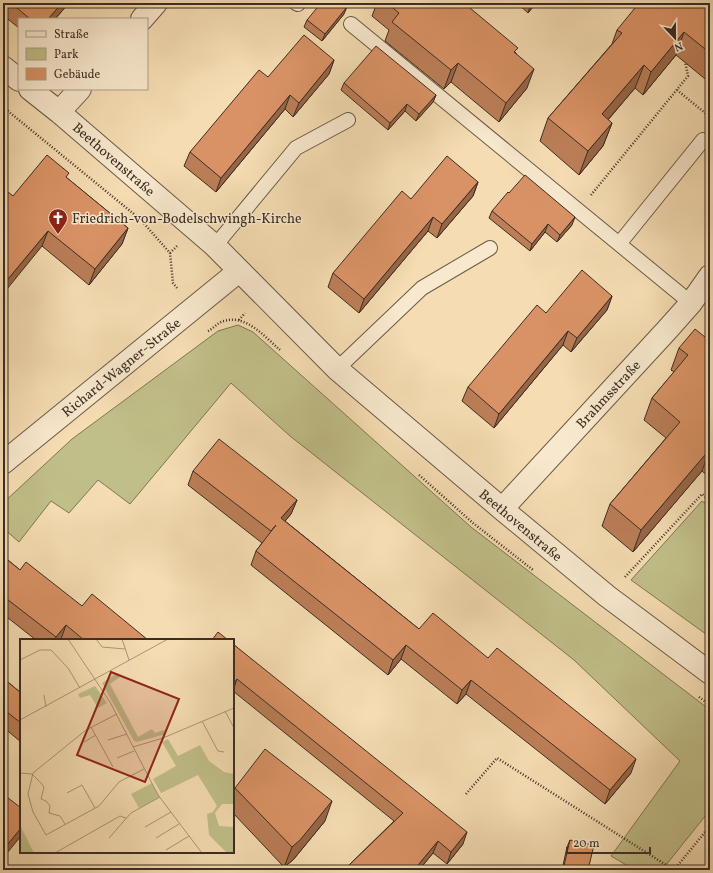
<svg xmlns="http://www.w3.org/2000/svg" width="713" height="873" font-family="Vollkorn,serif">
	<rect width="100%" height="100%" fill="#f5dcb2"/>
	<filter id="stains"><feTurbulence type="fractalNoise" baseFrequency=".005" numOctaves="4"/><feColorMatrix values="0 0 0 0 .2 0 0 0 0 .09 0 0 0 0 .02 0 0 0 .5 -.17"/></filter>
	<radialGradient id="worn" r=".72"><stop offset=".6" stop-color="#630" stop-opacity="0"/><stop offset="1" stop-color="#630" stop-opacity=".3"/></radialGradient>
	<path fill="#c1bf89" stroke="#7e7656" d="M238,325L253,332L471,527L710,710V810L662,870H635L611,856L680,761L574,660L290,436L231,383L130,504L98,480L69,513L51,501L19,542L3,528V503L72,439L218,331Z
		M702,501L710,507V637L631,580Z"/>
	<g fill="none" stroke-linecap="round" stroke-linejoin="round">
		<g stroke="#6a5947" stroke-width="16">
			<path id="service" d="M296,3L298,4
				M351,24L691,303
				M619,244L703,140
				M215,246L296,148L348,120
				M337,369L422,288L490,248"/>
		</g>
		<g stroke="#6a5947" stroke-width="24">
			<path id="minor" d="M142,19L156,3
				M3,67L19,80
				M30,89L59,112L215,246L337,369L502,509L607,596L710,673
				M59,112L80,89
				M3,463L239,271
				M502,509L667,330L691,303L710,276"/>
		</g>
		<path stroke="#3c2d23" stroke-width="2.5" stroke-dasharray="1 2" stroke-linecap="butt" d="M677,90L710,117
			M3,107L140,219L170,253L173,283L177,288
			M591,195L688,76L685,61
			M170,253L177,246
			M239,320L245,313
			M208,331C213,329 218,322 224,321C246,314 265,337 280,350
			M419,475L473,523L533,570
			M625,577L702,494L710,501
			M699,697L710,705
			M466,794L497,758L674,870
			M674,870L710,826"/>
		<use href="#service" stroke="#f8e8cd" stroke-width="14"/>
		<use href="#minor" stroke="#f8e8cd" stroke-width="22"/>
	</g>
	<path fill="#bb7e57" stroke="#3c2d23" d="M9,3H69L55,19H19V28L4,16Z
		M377,3H464L516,53L527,88L499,122L451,82L444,89L385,41L389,30L372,16Z
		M517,3H536L528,13Z
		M710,3V83L676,55L643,95L635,88L608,120L612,123L603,146L579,175L540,141L548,118L612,44L617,30Z
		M344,14L322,41L304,27L307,20Z
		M334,60L329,74L293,117L285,109L216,192L184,166L190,152L268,77Z
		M344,83L436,95L433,102L416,121L405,111L388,130L341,90Z
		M67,178L128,228L122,244L89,285L42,246L13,196Z
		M478,182L473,196L437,238L428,231L359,313L328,287L333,273L411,199Z
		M492,211L572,225L557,242L545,232L530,251L489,218Z
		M612,296L607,310L571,352L563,345L494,428L462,401L468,387L546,313Z
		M710,341V478L702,471L633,552L602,526L610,504L666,438L644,420L652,398L674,372L671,370L679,348Z
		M193,471L297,500L291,514L285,521L419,629L631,773L605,804L466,694L457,704L401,659L388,675L251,565L256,551L262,543L188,485Z
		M3,556L20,570L82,606L148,640H62L61,639L60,640H36L3,614Z
		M233,644L463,844L447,864L433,853L419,870H344L394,821L233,691Z
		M3,678L21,693V742L3,727Z
		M235,788L325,821L293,860L284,867L233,813V793Z
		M570,840L588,870H562L567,847Z"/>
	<path fill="#986647" stroke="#3c2d23" d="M62,3H69L55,19H48Z
		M531,3H536L528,13Z
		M347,7L344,14L322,41L325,34Z
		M684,32L676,55L643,95L651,72Z
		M334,60L329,74L293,117L299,103Z
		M458,63L451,82L444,89L451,70Z
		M644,65L635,88L593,137L602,114Z
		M534,69L527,88L499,122L506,103Z
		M290,95L285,109L216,192L221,178Z
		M436,95L433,102L416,121L419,114Z
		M407,104L405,111L388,130L390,123Z
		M612,123L603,146L579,175L588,151Z
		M478,182L473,196L437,238L442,224Z
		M433,217L428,231L359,313L364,299Z
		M575,217L572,225L557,242L560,235Z
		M548,224L545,232L530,251L532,244Z
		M128,228L122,244L89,285L95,269Z
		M48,231L42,246L3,294V285Z
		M612,296L607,310L571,352L577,338Z
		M568,331L563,345L494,428L499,414Z
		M710,449L702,471L633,552L641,530Z
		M297,500L291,514L276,532L281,518Z
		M66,625L61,639L60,640H55L56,637Z
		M406,645L401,659L388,675L393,660Z
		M237,679L233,691V687L234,683Z
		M471,680L466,694L457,704L462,690Z
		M636,759L631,773L605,804L610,790Z
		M332,801L325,821L293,860L284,867L292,847Z
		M21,828V836L3,858V850Z
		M467,832L463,844L447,864L451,852Z
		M438,841L433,853L419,870H414Z"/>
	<path fill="#d99265" stroke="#3c2d23" d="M11,3H62L48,19H30Z
		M321,3H343L347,7L325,34L307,20Z
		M387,3H464L518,48L514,52L534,69L506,103L458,63L451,70L392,22L399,13Z
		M639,3H710V53L684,32L651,72L644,65L602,114L612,123L588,151L548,118L622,33L617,30Z
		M304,35L334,60L299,103L290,95L221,178L190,152L259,70L268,77Z
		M376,46L436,95L419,114L407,104L390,123L344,83Z
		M47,155L69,173L66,177L128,228L95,269L48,231L3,285V188L13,196Z
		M447,156L478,182L442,224L433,217L364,299L333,273L402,191L411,199Z
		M525,175L575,217L560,235L548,224L532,244L492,211L508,192L509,193Z
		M582,270L612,296L577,338L568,331L499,414L468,387L537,305L546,313Z
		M695,329L710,341V449L641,530L610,504L680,422L652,398L688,355L679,348Z
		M219,439L297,500L281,518L419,629L433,613L488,658L497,648L636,759L610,790L471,680L462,690L406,645L393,660L256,551L276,525L271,531L193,471Z
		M3,556L20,570L26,562L82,606L92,594L148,640H84L66,625L56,637L3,596Z
		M218,632L228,640H212Z
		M233,644L467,832L451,852L438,841L414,870H344L403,813L237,679L234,683L233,682Z
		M3,678L21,693V723L3,709Z
		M265,749L332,801L300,840L292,847L235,788Z
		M3,794L21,808V828L3,850Z
		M570,840L594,845L588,870H563Z"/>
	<defs>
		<g id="church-pin" transform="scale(1)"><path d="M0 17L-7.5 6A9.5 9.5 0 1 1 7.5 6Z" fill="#8f2418" stroke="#f8e8cd"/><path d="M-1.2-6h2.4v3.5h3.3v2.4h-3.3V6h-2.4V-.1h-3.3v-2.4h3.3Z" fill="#fff"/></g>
	</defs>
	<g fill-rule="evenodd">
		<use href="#church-pin" x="58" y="218"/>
	</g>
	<g text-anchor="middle" stroke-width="3" stroke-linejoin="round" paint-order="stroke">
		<g font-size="14" fill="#3c2d23" stroke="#f8e8cd">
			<text transform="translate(114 159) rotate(41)" y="5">Beethovenstraße</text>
			<text transform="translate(121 367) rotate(-39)" y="5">Richard-Wagner-Straße</text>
			<text transform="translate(608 394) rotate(-47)" y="5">Brahmsstraße</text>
			<text transform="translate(521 525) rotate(40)" y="5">Beethovenstraße</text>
		</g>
		<g font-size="14" fill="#3c2d23" stroke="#f8e8cd" text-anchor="start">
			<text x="72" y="223">Friedrich-von-Bodelschwingh-Kirche</text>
		</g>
	</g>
	<g transform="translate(20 639)">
		<rect width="214" height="214" fill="#f5dcb2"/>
		<path d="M97,34L100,38L90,45L118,98L132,90L135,94L144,91L146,95L117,103L114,102L82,44ZM75,47L87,64L78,69L70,56L60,59L58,55ZM148,100L158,117L180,106L189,122L204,133L214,135V165H202L195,174L199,187L214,188V214H207L189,196L187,175L193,173L197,167L178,136L141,154L133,140L156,127L142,103ZM132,144L140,158L119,169L111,155ZM0,186L14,214H0Z" fill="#c1bf89"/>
		<path fill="none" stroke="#ab9679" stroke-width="1" d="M48,0L90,63L138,156L182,214M76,0L82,8L105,10M102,0L109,21M0,21L20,11H31L48,29L60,49M24,56L26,68M205,72L214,89M97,75L66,91L13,134L8,155L13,173L26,196L79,167L99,143L124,130M0,81L148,0M182,82L198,112L204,113M71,88L93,128M88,101L107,95M64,103L76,96M113,108L143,99L214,69M97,119L114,112M0,134L12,135L21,144L24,148L21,160L26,162L30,167L29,174L40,177L45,185M47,154L62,146L75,169M125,188L151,173M89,199L111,174L140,158M136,199L159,185M146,211L169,197M35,214L100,177L106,179"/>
		<path fill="#8f2418" fill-opacity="0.15" stroke="#8f2418" stroke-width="2" d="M91,33L159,60L125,143L57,116Z"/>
		<rect width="214" height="214" fill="none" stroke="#3c2d23" stroke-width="2"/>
	</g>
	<rect width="713" height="873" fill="none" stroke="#f5dcb2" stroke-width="16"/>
	<rect x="4" y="4" width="705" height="865" fill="none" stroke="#3c2d23" stroke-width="2"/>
	<rect x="8" y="8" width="697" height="857" fill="none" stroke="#3c2d23"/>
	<rect x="18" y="18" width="130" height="72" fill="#f8e8cd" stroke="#ad9d89"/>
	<rect x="26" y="31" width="20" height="6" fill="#f8e8cd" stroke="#ad9d89"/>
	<text x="54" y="38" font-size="12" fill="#3c2d23">Straße</text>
	<rect x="26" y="48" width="20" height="12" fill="#c1bf89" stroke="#ad9d89"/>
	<text x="54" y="58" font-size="12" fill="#3c2d23">Park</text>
	<rect x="26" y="68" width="20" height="12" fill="#d99265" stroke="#ad9d89"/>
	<text x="54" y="78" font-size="12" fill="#3c2d23">Gebäude</text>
	<g transform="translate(675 38) rotate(158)" stroke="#f8e8cd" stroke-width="3" paint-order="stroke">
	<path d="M0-3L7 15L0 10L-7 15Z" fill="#3c2d23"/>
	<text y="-6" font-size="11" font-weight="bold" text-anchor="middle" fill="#3c2d23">N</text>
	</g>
	<path d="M567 847v6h83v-6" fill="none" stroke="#3c2d23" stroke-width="2"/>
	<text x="573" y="847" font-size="12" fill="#3c2d23" stroke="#f8e8cd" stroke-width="3" paint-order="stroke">20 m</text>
	<rect width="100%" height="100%" filter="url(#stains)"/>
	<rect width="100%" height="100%" fill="url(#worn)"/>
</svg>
